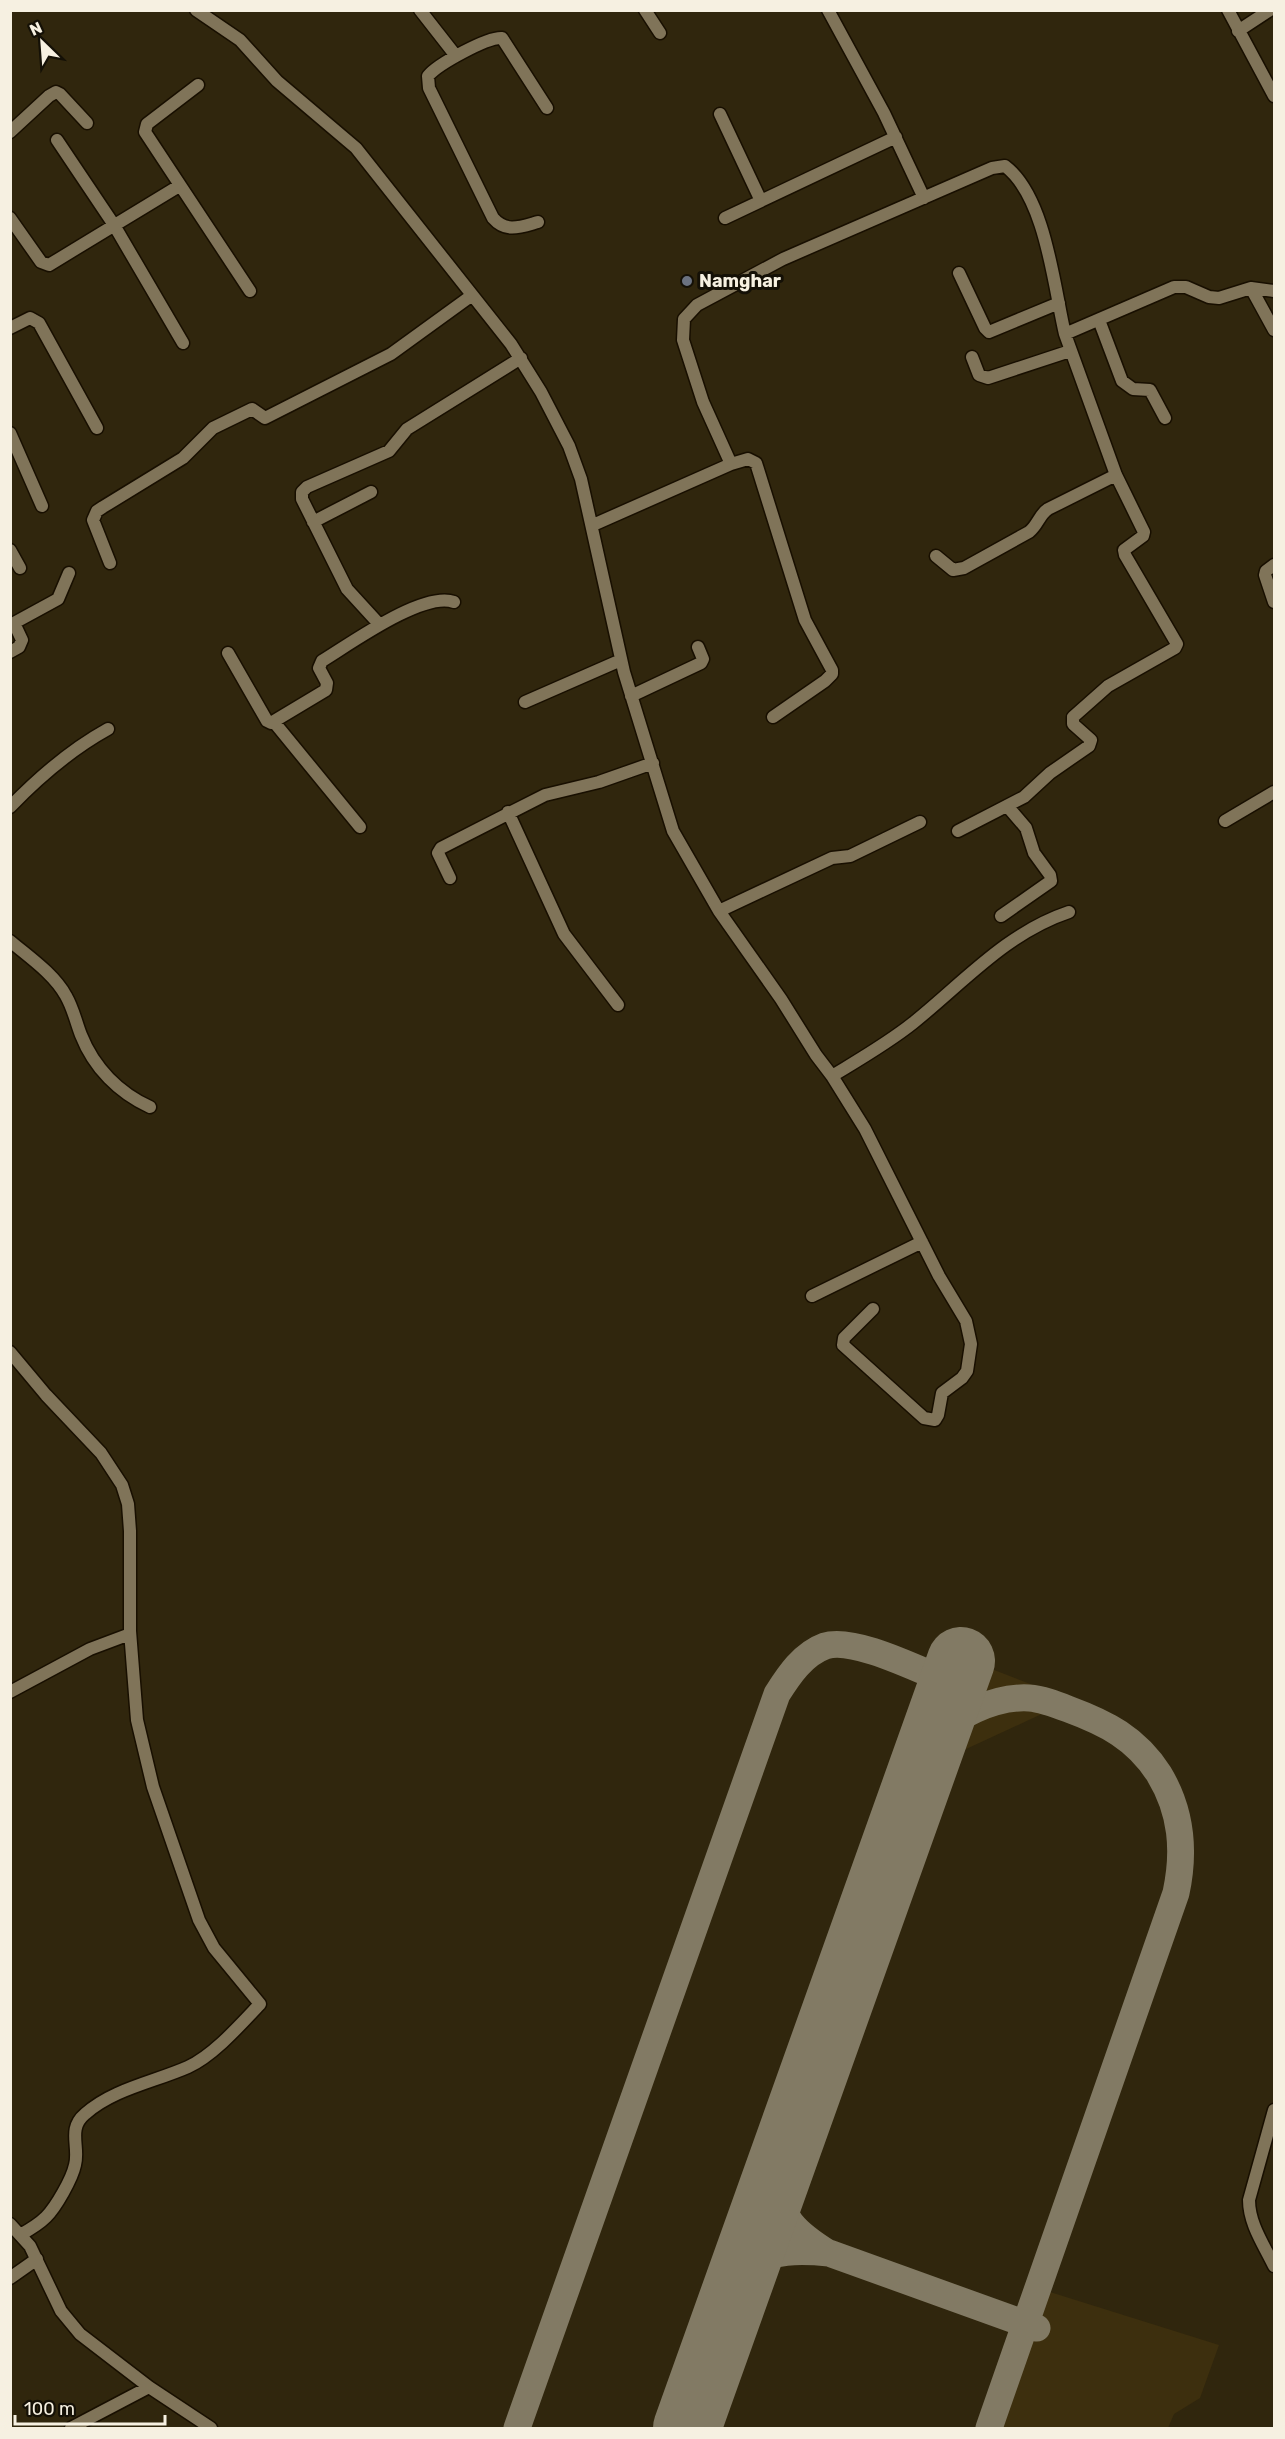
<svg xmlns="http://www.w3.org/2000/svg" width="1285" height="2439" font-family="Rubik,sans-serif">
	<rect width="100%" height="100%" fill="#30260d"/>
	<path fill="#3d2f0e" d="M984,1666L1056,1694L1046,1712L951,1756Z
		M1050,2292L1219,2345L1200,2398L1174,2414L1168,2428H1002Z"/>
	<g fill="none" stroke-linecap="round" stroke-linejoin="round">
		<path stroke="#827a64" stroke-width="27" d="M931,1741C952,1716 996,1696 1029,1698C1042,1699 1055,1704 1068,1709C1106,1723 1136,1738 1159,1774C1182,1812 1185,1851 1176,1893L989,2428
			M775,2179C779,2218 796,2233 828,2253
			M746,2262C776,2251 797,2250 829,2253L1037,2328
			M517,2428L777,1694C789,1675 803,1654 825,1646C854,1636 923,1672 952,1683"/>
		<path stroke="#827a64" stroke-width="68" d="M687,2428L961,1661"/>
		<g stroke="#180f00" stroke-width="15">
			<path id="minor" d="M196,10L240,40L277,81L356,148L511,344L541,392L569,446L581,479L624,672L673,831L719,911L781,999L816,1055L832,1076L865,1129L939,1276L966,1321L971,1344L967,1371L962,1378L942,1393L938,1415L935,1420L924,1418L843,1345L844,1338L873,1309
				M420,10L456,56
				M645,10L660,33
				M828,10L884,113L924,198
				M1228,10L1274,96
				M1238,31L1270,10
				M198,85L147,124L145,132L250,291
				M720,114L761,201
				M10,132L49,96L56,92L60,94L87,123
				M57,140L114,225L183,343
				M10,218L41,262L49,265L179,186
				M725,218L896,137
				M538,222C520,227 506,233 493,218L429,88L428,76C438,64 487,37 502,38L547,108
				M959,273L985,328L989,332L1059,303
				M1251,288L1274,330
				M1099,320L1122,381L1133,389L1150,390L1165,418
				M10,328L30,318L39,323L97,428
				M972,357L979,375L988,378L1070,351
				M10,433L42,506
				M731,464L703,402L683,340L684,319L697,305L783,259L992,168L1005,166C1046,197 1054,288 1065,334L1174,287H1186L1209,297L1219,298L1251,288L1274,291
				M313,522L371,492
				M593,525L731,464L748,459L756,463L805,620L832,670V674L825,681L773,717
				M10,550L20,568
				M936,556L953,570L964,568L1029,532C1038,525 1039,515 1048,509L1116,475
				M110,563L93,520L97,511L103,507L183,458L213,428L252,409L265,418L391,354L471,296
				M1274,565L1266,571L1265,575L1274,602
				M379,624L347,589L302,499V492L307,487L389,451L407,429L521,358
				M10,652L19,647L22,640L14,623L58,599L69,573
				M228,653L267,721L271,723L326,690L327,683L319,668L322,661C350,644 423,591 454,602
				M631,696L701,663L703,659L698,647
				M525,702L621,660
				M274,722L360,827
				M10,807C40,776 70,750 108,729
				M508,812L564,934L618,1005
				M1225,821L1274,792
				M958,831L1024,797L1050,773L1089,746L1091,740L1073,724V717L1108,686L1175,648L1177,644L1125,555L1124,550L1143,536L1144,532L1116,475L1065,334
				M450,878L438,853L441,848L545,795L599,782L653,763
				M719,911L832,858L850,856L920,822
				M1001,916L1051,881L1050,875L1034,853L1026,828L1008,807
				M10,941C29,957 54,974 66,996C73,1008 76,1022 81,1035C94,1068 119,1093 150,1107
				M832,1076C860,1059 888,1043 913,1023C963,983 1006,933 1069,912
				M812,1296L922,1242
				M10,1352L46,1395L101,1453L122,1485L128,1504L130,1531V1631L137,1720L153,1787L199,1920L214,1948L260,2004C241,2024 214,2055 188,2067C154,2082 113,2089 85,2114C67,2129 80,2147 75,2165C72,2179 56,2207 46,2217C39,2224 29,2230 20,2235
				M10,1692L90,1649L130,1634
				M1274,2110L1249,2200C1249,2224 1264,2245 1274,2266
				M10,2224L30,2246L61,2311L80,2334L149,2387L211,2428
				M10,2278L37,2259
				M71,2428L149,2387"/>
		</g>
		<use href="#minor" stroke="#807459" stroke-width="12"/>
	</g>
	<circle fill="#6b7280" stroke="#141006" stroke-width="2" cx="687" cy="281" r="6"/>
	<g text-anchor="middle" stroke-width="6" stroke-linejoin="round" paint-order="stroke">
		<g font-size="18" font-weight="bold" fill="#f6f0e1" stroke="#141006" text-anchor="start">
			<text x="699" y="287">Namghar</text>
		</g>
	</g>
	<rect width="1285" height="2439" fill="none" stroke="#f6f0e1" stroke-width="24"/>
	<g transform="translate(42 42) rotate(335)" stroke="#141006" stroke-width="4.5" paint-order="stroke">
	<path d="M0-4.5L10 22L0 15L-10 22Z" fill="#f6f0e1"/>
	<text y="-9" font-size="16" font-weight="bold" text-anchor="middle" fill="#f6f0e1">N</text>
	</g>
	<path d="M15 2415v9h150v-9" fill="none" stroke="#f6f0e1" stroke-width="3"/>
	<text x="24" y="2415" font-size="18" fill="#f6f0e1" stroke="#141006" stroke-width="4.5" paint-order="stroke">100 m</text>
</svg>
